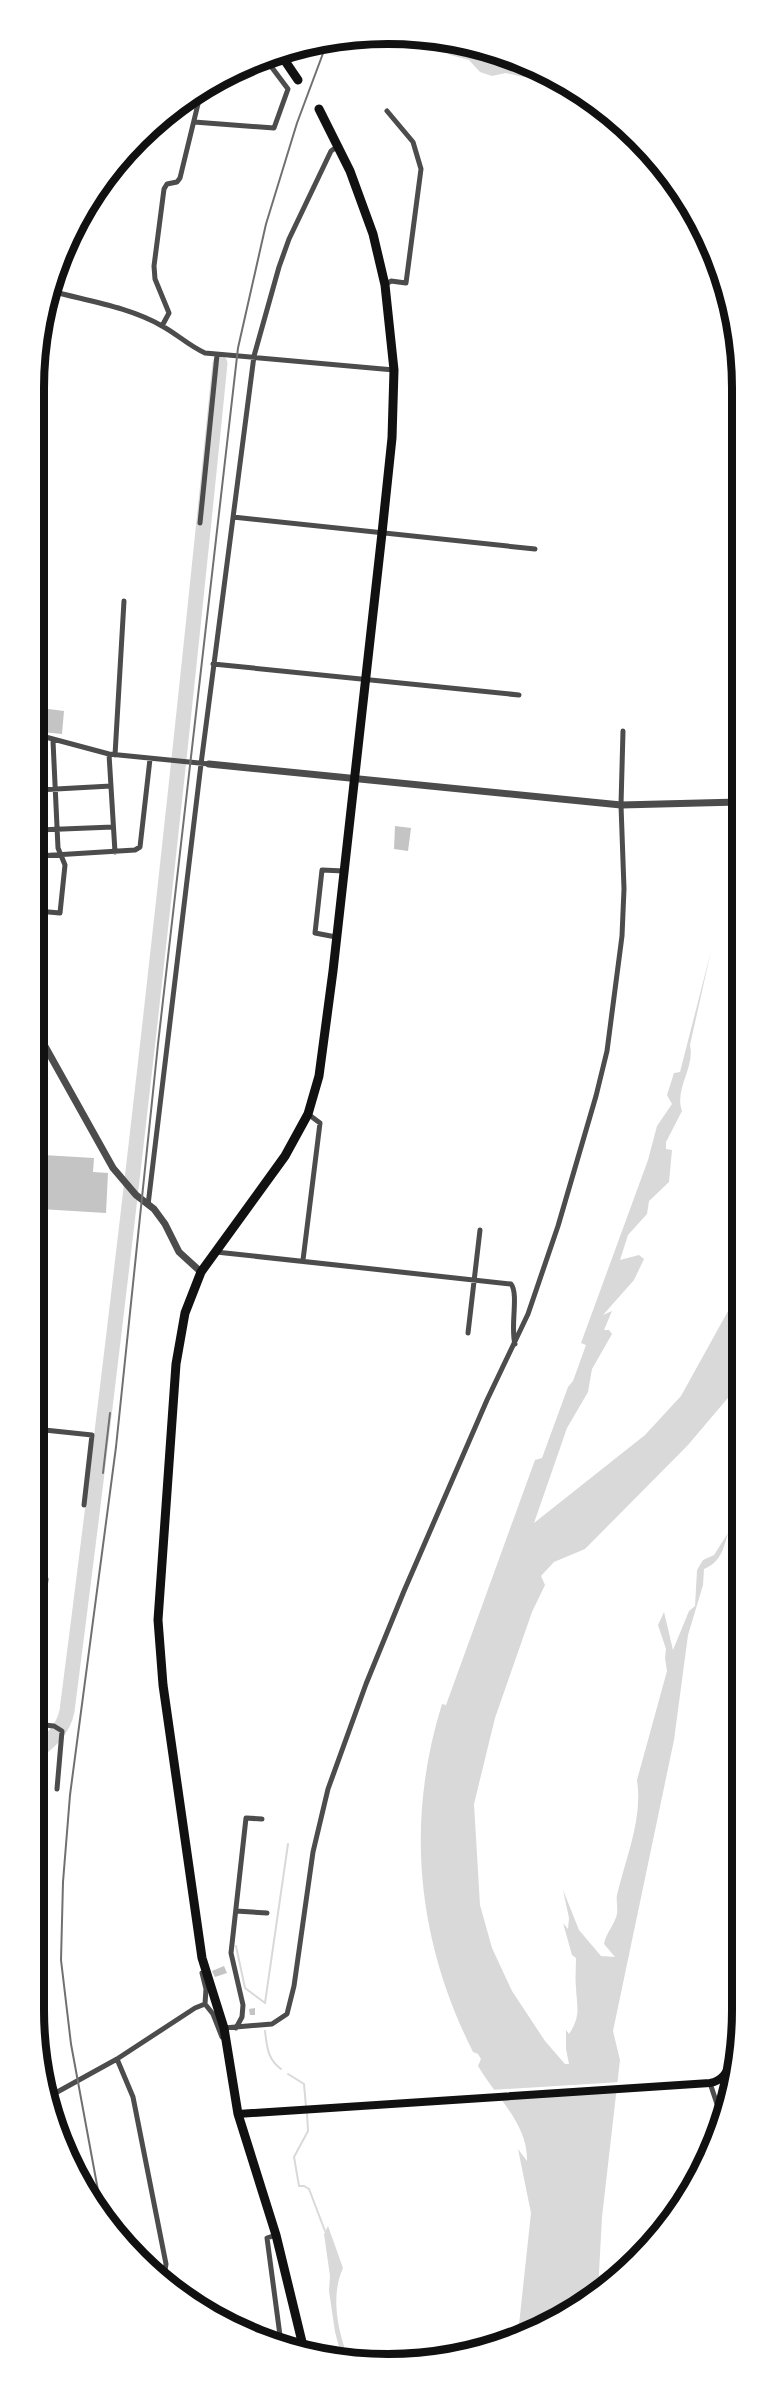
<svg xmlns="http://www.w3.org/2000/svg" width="776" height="2397" font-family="Poppins,sans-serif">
	<rect width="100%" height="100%" fill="#fff"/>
	<path fill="#d9d9d9" d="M431,40H458L550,75C540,71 532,70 524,77L506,73L492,76L480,72L469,60L450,55Z
		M561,79L565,80L639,137L679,193L645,161L635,144Z
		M711,951L690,1045C695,1068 674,1089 682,1111L666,1142V1149L672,1150L669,1182L649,1201L647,1214L628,1235L620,1260L639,1255L644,1259L634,1280L603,1315L612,1311L604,1330H609L612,1334L592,1369L588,1392L567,1428L534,1523L645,1435L681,1396L738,1293V1386L688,1445L585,1549L554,1562L541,1576L545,1585L532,1612L495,1718L474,1804L480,1905L492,1948L512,1991L545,2041L565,2064H569L566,2049V2030L569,2034C581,2016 577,2008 576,1988C575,1978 576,1968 576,1958L572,1955L563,1923L568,1929L569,1918L563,1890L579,1930L601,1956L615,1957L604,1944C606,1933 615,1924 617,1914C618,1908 616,1901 617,1895C626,1857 643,1819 637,1780L667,1671L665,1658L666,1649L658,1625L664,1612L673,1650L689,1611L695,1606L697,1570L703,1560L714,1555L728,1533C724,1548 720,1563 704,1569L703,1585L688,1635L674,1740L613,2031L620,2060L602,2217L598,2291L586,2304L518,2334L531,2213L518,2149L527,2161C528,2124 496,2097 478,2066L481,2059L478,2054L473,2052C417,1940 405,1823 442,1704L446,1705L535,1460L542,1458L568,1387L573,1381L586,1345L581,1343L648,1160L657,1126L672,1104L667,1095L674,1073L680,1072Z
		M328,2226L343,2268C330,2297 338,2331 349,2361H343L335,2332L329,2291L330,2276L324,2234Z"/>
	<path fill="#fff" d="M621,2082L620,2092L497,2099L490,2090Z"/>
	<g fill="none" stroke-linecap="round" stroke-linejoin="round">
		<path stroke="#d9d9d9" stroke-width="2" d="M236,1946L245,1988L265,2003
			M736,1979L731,1867L737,1781
			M265,2003L288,1844
			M265,2031C267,2046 267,2059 281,2069
			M288,2074L304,2084L306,2107
			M307,2113L308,2131L294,2157L299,2186H304L309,2189L325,2231"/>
		<path stroke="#d9d9d9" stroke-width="15" d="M34,1754C49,1742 63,1731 67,1711C125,1262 175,813 220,363"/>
	</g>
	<path fill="#c4c4c4" d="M41,708L64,711L62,734L42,732L44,720L39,719Z
		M395,826L411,828L408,851L394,849Z
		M43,1155L94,1158L93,1172L108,1173L106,1213L40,1209Z
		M224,1966L227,1973L215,1977L212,1971Z
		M255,2008V2015H250L249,2009Z"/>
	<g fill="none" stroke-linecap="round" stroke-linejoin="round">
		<path stroke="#4c4c4c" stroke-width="5" d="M194,122L274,128L288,89L267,61
			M385,285L391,281L406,283L421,169L413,142L387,111
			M51,291C88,301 129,307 162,326C177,334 189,346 205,353L394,370
			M162,326L169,313L155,279L154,266L164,189L167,184L177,182L180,178L198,104L195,91
			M233,517L535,549
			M200,523L217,355
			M213,664L519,695
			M38,735L109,754L209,764
			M109,754L115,852
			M115,755L124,601
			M38,790L111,786
			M38,830L113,827
			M38,856L135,850L140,847L150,759
			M37,911L60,913L65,865L58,848L53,741
			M336,937L315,933L322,870L344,871
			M148,1205L201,764L254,356L279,267L289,239L331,151L338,146
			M216,1252L511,1284C519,1294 510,1327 515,1344
			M303,1260L320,1123L308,1114
			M468,1333L480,1230
			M35,1429L92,1435L84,1505
			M36,1429L42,1370
			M35,1578L46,1579L39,1643
			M34,1724L54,1726L62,1731L57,1789
			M236,1911L267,1913
			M202,1973L206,1989L205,2004L213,2014L222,2037
			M224,2028L272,2024L287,2014L294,1986L313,1852L328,1789L366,1684L404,1591L487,1400L528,1314L558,1226L596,1096L607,1051L622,936L624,889L621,805L623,731
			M236,2028L242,2017L243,2005L231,1953L246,1818L262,1819
			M117,2059L133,2097L166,2264L164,2276
			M710,2083L721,2116
			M50,2096L117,2059L195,2008L205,2004
			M276,2235L267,2238L281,2343"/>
		<path stroke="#4c4c4c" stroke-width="7" d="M209,764L621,805L739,802
			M37,1032L113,1168L136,1195L154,1209L165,1224L179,1252L201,1272"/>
		<path stroke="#111" stroke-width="8" d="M238,2114L710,2083C727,2080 729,2064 736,2052"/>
		<path stroke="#111" stroke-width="9" d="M281,55L298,80
			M304,2350L276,2235L238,2114L224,2028L202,1958L163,1685L158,1620L176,1364L185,1313L201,1272L285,1156L308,1114L319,1076L333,971L382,533L392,438L394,370L385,285L373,234L350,171L319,109"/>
		<path stroke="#707070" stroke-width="2" d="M103,1473L110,1413
			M102,2212L71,2044L61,1960L63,1882L70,1795L116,1447L158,1044L238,348L266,224L297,123L328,40"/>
	</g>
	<path d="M0 0H776V2397H0ZM388 44H388A344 344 0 0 1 732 388V2010A344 344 0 0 1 388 2354H388A344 344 0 0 1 44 2010V388A344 344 0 0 1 388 44Z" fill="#fff" fill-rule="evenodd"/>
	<path fill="none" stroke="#111" stroke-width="8" d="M388 44H388A344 344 0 0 1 732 388V2010A344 344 0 0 1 388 2354H388A344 344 0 0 1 44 2010V388A344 344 0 0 1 388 44Z"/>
</svg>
